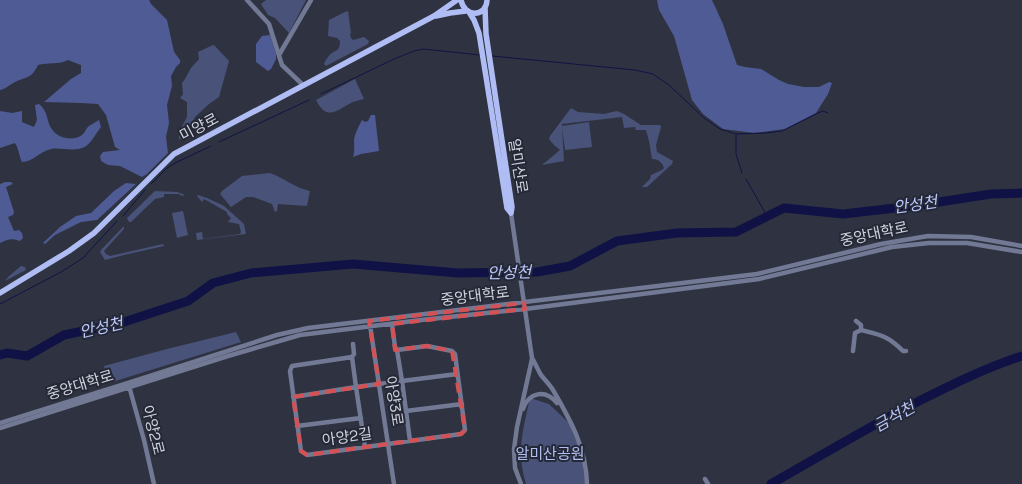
<svg xmlns="http://www.w3.org/2000/svg" width="1022" height="484" font-family="'Space Grotesk','Noto Sans KR',sans-serif">
	<rect width="100%" height="100%" fill="#2f3341"/>
	<path fill="#495279" d="M266,0H306L289,33L275,18L268,15L261,4Z
		M348,11L351,33L350,34L351,38L353,40L364,37L369,41L368,44L326,66L324,64C325,62 326,59 328,57C334,49 340,53 340,41L337,38L328,36L329,20L345,12Z
		M213,45L215,46L229,61L219,97L209,104L195,117L189,129L179,140V132L187,117V102L180,98L183,94L182,83L185,79L191,68L199,59L198,52Z
		M355,79L364,99C360,100 356,101 353,102C337,110 327,122 316,100Z
		M571,108L578,112L604,114L612,112L617,111L624,114L641,125H660L661,127L656,145L657,152L673,161L672,164L647,187H642L650,179L651,175L662,170L664,168C662,162 658,159 652,159L649,141L646,130H636L635,127L624,128L622,117L562,124V126L589,122L592,147L565,150L562,128L564,161L542,165L560,150L554,145L549,139L550,136Z
		M270,173C284,178 295,188 310,191L307,206L278,204L277,211L275,212L272,204L253,197H246L231,207L220,194L222,191L242,176Z
		M155,191L177,192L185,195L182,196L179,194H164V197L155,199L131,222H129L127,218Z
		M198,195L207,198L224,206L244,224L246,234L197,240L196,233L202,232L203,239L240,234L241,232L239,224L228,222L231,218L227,214V212L204,199L202,202L197,196Z
		M183,211L188,235L177,238L172,213Z
		M123,227H124V229L104,251L106,254L110,256L163,244L164,246L124,255L105,260L100,252L101,250Z
		M21,266L25,267L26,270L5,281L9,276Z
		M236,332L241,342L109,383L104,366L167,349Z
		M530,398L549,404L569,423L582,455L585,484H526C516,452 523,430 530,398Z"/>
	<path fill="#4f5b95" d="M0,0H149L151,4L167,20L174,52L180,60V63L176,67L171,76L172,86L167,105L169,123L166,137L168,153L147,174L142,177L120,166L108,165L101,161L100,156L103,152L120,150L115,147L106,115L98,104L81,103L44,102L71,79L81,73V65L68,60C59,65 48,62 38,65C31,79 28,76 15,82C9,85 6,89 0,90Z
		M657,0H712L723,24L737,65L745,67L761,69L779,80L788,84L804,87H819L829,82L832,83L828,94L816,113L785,129L754,133L723,129L703,114L692,100L674,36L659,10Z
		M270,35L276,54V59L271,69L268,71L256,62V44L262,36Z
		M39,104C48,111 46,119 51,128C57,138 72,142 82,135C85,133 86,128 89,126C92,124 96,122 99,120L101,127C96,133 92,142 86,146C75,153 62,147 51,149C40,151 33,162 22,162C19,156 19,149 15,143L0,148V111L12,113L22,111V122L34,127L37,120L35,105Z
		M371,115H375L379,151L361,154L353,157C355,151 354,146 354,140C355,133 359,126 362,120L365,122L368,121Z
		M5,182H11L13,184L6,187L14,212L13,215L8,217L14,231L19,230L22,233L23,238L20,241C12,238 8,239 0,243V184Z
		M126,183L136,184L97,220L81,222L55,235L45,244L43,243L60,227L76,216L91,213L114,191Z"/>
	<g fill="none" stroke-linecap="round" stroke-linejoin="round">
		<path stroke="#101245" stroke-width="1" d="M492,56L635,70L653,74L669,85L704,118L720,129L736,134L766,133L782,131L818,113L823,111L828,113
			M321,94L394,59L414,51L423,49L480,55
			M736,135V154L742,173
			M219,142L309,100
			M746,179L767,216
			M151,184L167,168L175,163L211,146
			M123,216L145,190
			M0,304L61,272L83,258L117,221"/>
		<path stroke="#101245" stroke-width="9" d="M0,355L7,353L27,356L64,335L121,323L188,301L213,283L251,273L353,264L458,273L537,272L570,266L617,241L677,233L736,232L784,208L843,214L913,206L991,194L1022,193
			M771,484C816,458 861,432 907,407C945,388 982,369 1022,356"/>
		<path stroke="#727994" stroke-width="4.5" d="M247,0L269,24L282,65L303,85
			M279,55L311,0
			M511,213L532,358C535,363 538,370 541,375C545,380 550,385 553,390C571,421 586,448 587,484
			M856,321L861,325V330C881,335 888,336 903,351H906
			M392,324L395,347L397,350
			M370,325L394,484
			M427,346L452,351L455,354L465,430L461,434L307,455L301,451L290,371L292,366L352,357L356,387L402,381L397,350Z
			M853,351L855,333L861,330
			M352,357L354,354L353,344
			M129,386L144,440L154,484
			M293,397L356,387L365,447
			M523,409C529,392 545,389 557,403
			M406,411L462,404
			M0,423L128,383L277,335L308,328L757,274L881,244L928,236L971,237L1022,246
			M297,426L361,418
			M0,428L228,356L300,335L421,320L525,309L759,279L892,247L929,243H967L1022,252
			M410,441L402,381L457,374
			M705,479L708,484
			M521,484L515,468L514,449L517,427L532,359"/>
		<path stroke="#afbdf4" stroke-width="5.5" d="M461,0C464,17 486,18 487,0
			M485,7L486,34L512,207L511,213
			M469,12L474,20L479,33L507,208L511,213
			M436,16L450,13L466,11
			M0,293L69,251L94,233L174,154L434,16L457,0"/>
	</g>
	<path fill="none" stroke="#d45255" stroke-width="4" stroke-dasharray="10 6" stroke-linejoin="round" d="M524,303L525,309L392,324L395,350L427,346L452,351L465,430L461,434L307,455L301,451L293,397L379,384L369,321Z"/>
	<g text-anchor="middle" stroke-width="4" stroke-linejoin="round" paint-order="stroke">
		<g font-size="15" fill="#cfd2db" stroke="#252937">
			<text transform="translate(199 127) rotate(-28)" y="5">미양로</text>
			<text transform="translate(518 166) rotate(81)" y="5">알미산로</text>
			<text transform="translate(874 234) rotate(-12)" y="5">중앙대학로</text>
			<text transform="translate(475 296) rotate(-7)" y="5">중앙대학로</text>
			<text transform="translate(80 385) rotate(-17)" y="5">중앙대학로</text>
			<text transform="translate(394 401) rotate(81)" y="5">아양3로</text>
			<text transform="translate(153 430) rotate(76)" y="5">아양2로</text>
			<text transform="translate(347 437) rotate(-8)" y="5">아양2길</text>
		</g>
		<g font-size="15" fill="#b1bef1" stroke="#252937">
			<text x="550" y="459">알미산공원</text>
		</g>
		<g font-size="16" font-style="italic" fill="#bac7fa" stroke="#252937">
			<text transform="translate(915 204) rotate(-8)" y="6">안성천</text>
			<text transform="translate(509 272) rotate(-1)" y="6">안성천</text>
			<text transform="translate(101 327) rotate(-13)" y="6">안성천</text>
			<text transform="translate(894 416) rotate(-29)" y="6">금석천</text>
		</g>
	</g>
</svg>
